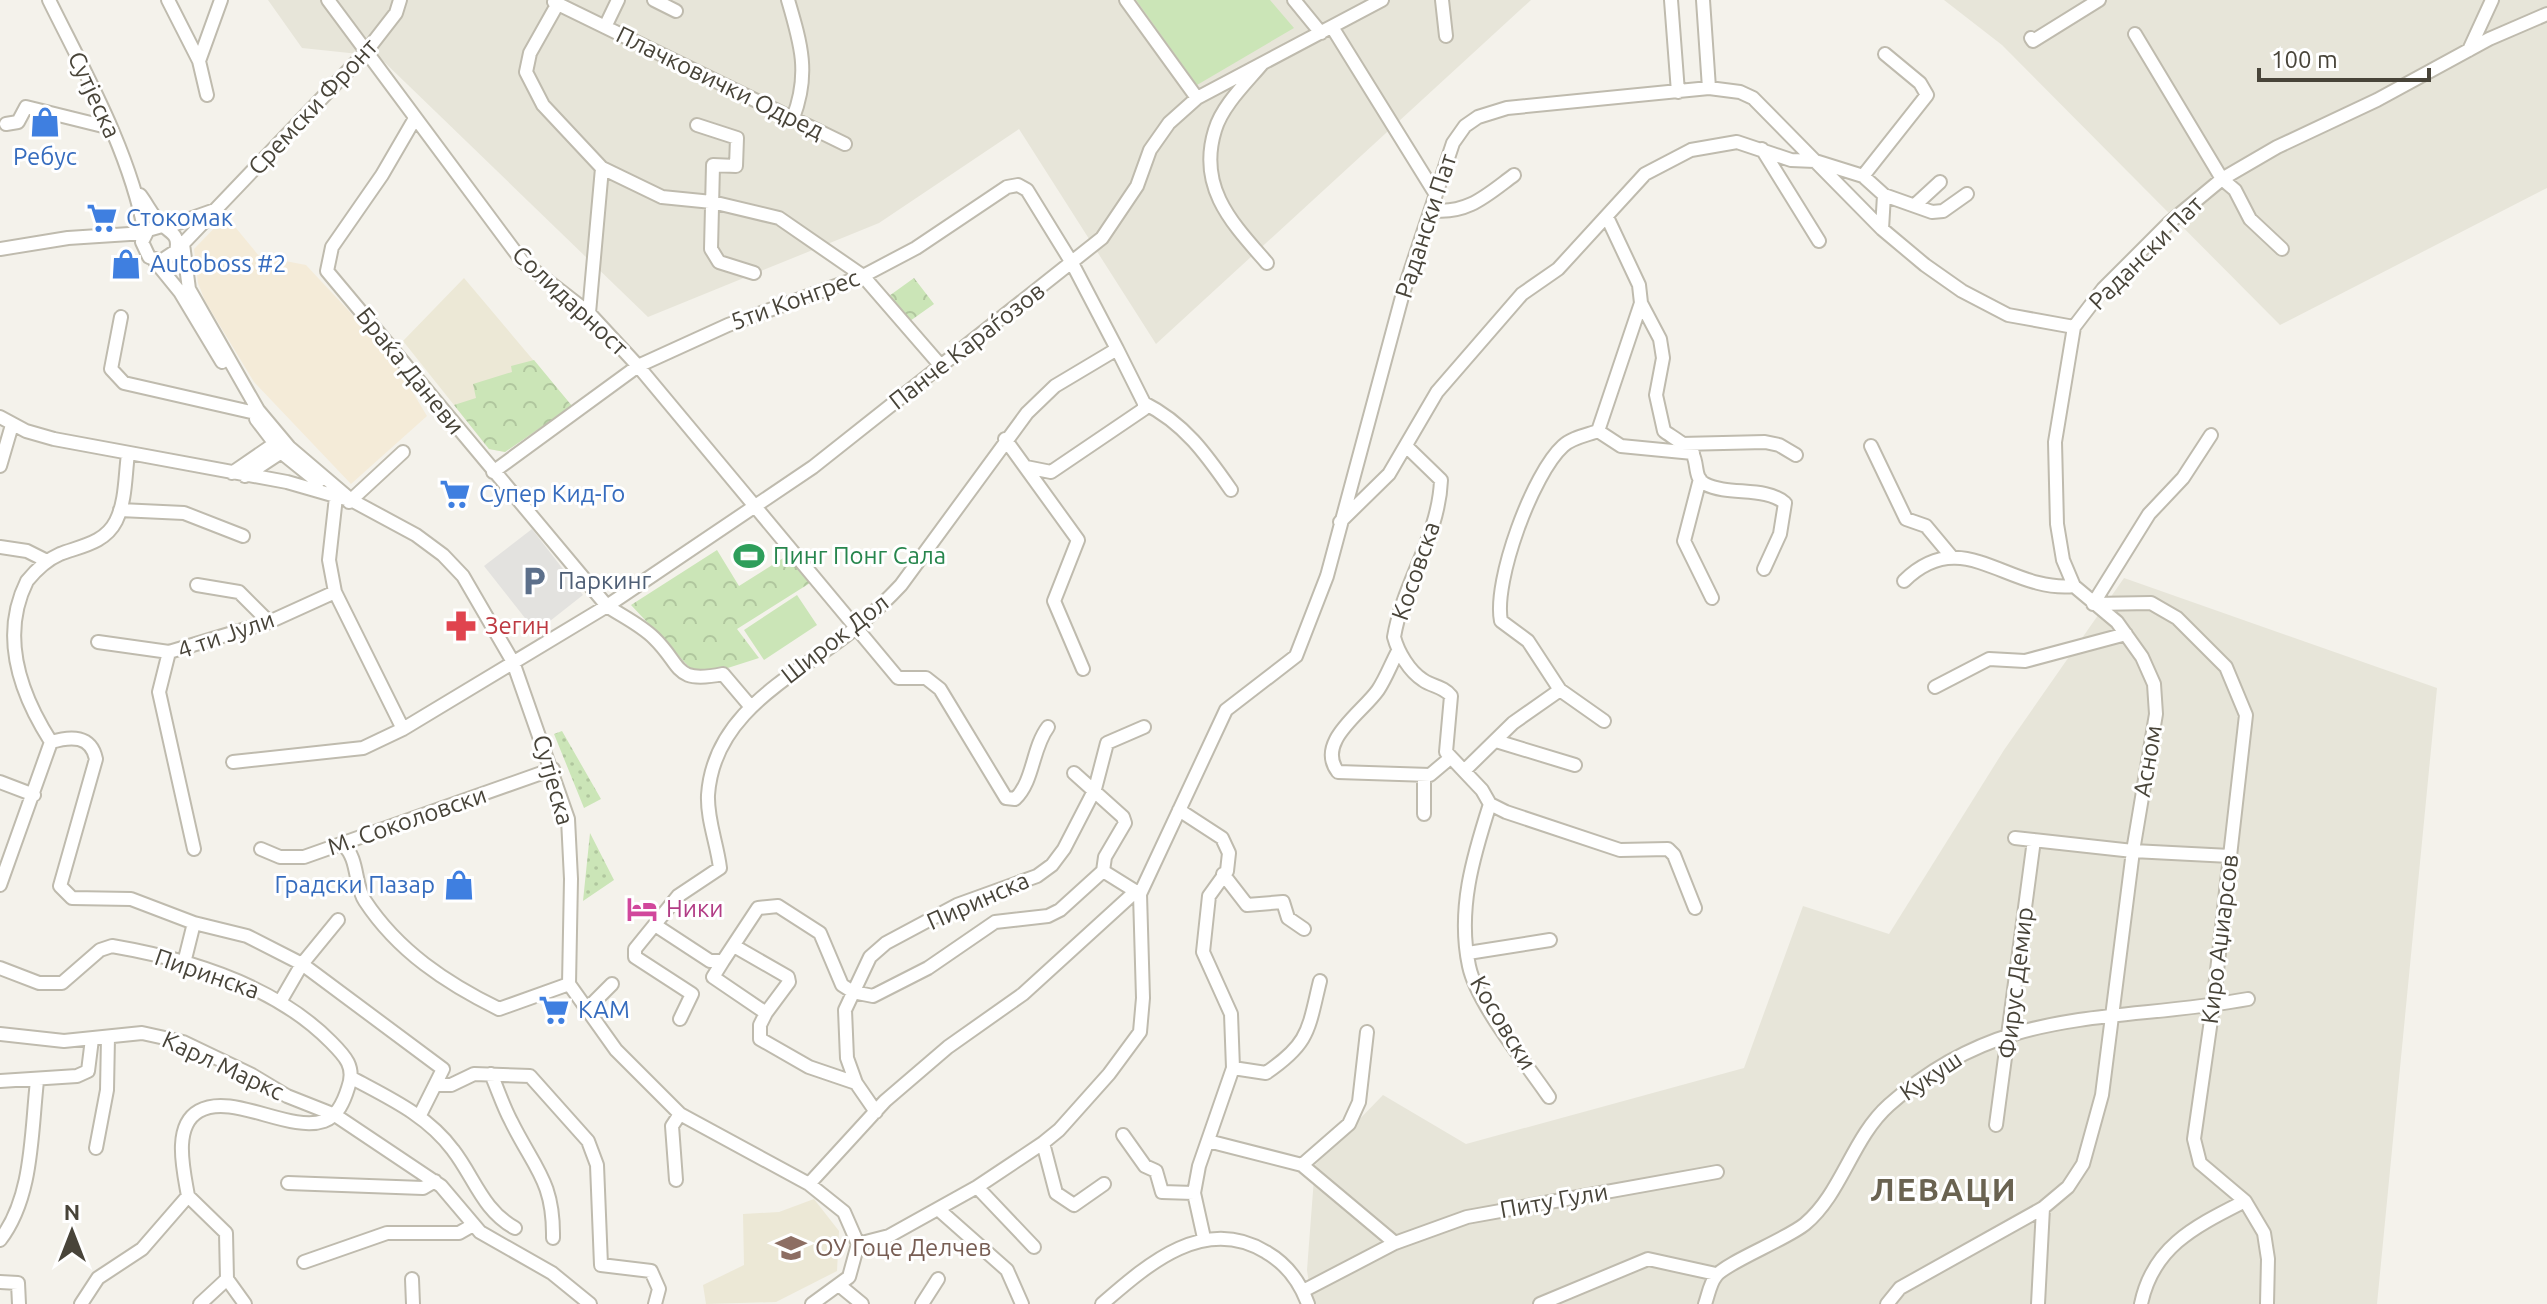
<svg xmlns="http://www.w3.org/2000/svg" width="2547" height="1304" font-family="Ubuntu,sans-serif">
	<defs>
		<pattern id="grass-dots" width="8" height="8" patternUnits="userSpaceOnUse" patternTransform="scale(2)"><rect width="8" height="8" fill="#cbe5b7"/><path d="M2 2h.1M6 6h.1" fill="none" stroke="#b0c69e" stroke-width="1.8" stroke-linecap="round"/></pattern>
		<pattern id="forest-crowns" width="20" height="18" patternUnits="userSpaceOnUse" patternTransform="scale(2)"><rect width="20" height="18" fill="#cbe5b7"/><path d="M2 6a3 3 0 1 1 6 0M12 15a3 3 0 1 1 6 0" fill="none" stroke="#b0c69e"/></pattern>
	</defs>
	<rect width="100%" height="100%" fill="#f4f2eb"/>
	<path fill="#e7e5d9" d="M268,0H1531L1156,344L1019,129L879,223L648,317L378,56L302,48Z
		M1944,0H2547V188L2280,325L2002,45Z
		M2124,578L2437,688L2377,1304H1312L1307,1270L1315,1165L1383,1095L1466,1144L1744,1068L1803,906L1889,934L2004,750Z"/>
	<path fill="#f4ebd8" d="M226,216L259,256L306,265L391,356L427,416L351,484L254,382L205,301L198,283L194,249Z"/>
	<path fill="#ece8d6" d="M464,278L572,406L505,452L489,449L403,341Z
		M814,1199L839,1231L837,1271L776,1302L706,1304L703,1285L744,1265L743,1214L779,1212Z"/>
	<path fill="url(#grass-dots)" d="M562,731L601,799L584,808L554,734Z
		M590,833L614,880L583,901Z"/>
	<path fill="url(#forest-crowns)" d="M914,278L934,304L910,321L889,296Z
		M534,360L572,406L505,452L489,449L454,405L476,398L473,384L512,372L511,366Z
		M717,550L739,586L788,555L810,583L737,629L759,658L709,674L690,668L631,605Z"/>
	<path fill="#cbe5b7" d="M1136,0H1270L1294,28L1197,85Z
		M797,595L817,625L764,660L744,630Z"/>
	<path fill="#e3e2df" d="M532,529L583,595L536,632L484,566Z"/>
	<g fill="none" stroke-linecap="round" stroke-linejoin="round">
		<g stroke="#bfbbae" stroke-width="16">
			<path id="minor" d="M168,0L199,61
				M328,0L522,261L589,313L638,366L898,678H926L940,689L1006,798L1015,799C1034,781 1032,748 1048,727
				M654,0L676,11
				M788,0C801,44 810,74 793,118
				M1126,0L1197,98
				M1294,0L1321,33
				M1442,0L1446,36
				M1671,0L1678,92
				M1703,0L1709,88
				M554,2L845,144
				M557,5L530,53L526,72L543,105L602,168L662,197L712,202L779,218L863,276L941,366
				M605,27L618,0
				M1332,27L1435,193
				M2135,34L2222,179L2235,190L2250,219L2282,249
				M2031,38L2033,41L2099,0
				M2469,50L2492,0
				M1262,64C1246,83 1222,106 1215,130C1197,188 1233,224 1267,263
				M207,95L199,61L221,0
				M414,120L382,175L332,247L327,271L607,606C622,616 641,625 654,638C683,666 673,684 723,674L751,707
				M6,124L18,122L26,107L111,128
				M697,125L737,138L736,166L713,165L711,249L719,262L754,273
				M1762,149L1819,241
				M1863,176L1927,95L1920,83L1885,54
				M140,195C147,204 153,217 161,224C171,233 180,235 176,251L161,261L149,257L142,242L148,230L162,226
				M1915,205L1940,182
				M1431,210C1467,215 1487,195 1514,175
				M167,227L215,210
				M1882,229L1884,195
				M183,244L189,289L258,410L289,447L350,499
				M0,249L68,238L145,233C129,150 86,75 49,0
				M176,251L365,53L396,13L400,0
				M154,260L180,292L222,362
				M1641,303L1660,339L1663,358L1656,395L1664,431C1672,437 1689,446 1693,455C1698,465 1694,478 1705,484C1729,496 1765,486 1785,503L1780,534L1764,569
				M589,313L602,168
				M121,317L111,369L124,383L251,412
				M1144,403C1184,423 1206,454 1231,490
				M0,417L26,431L54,439L287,482L353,501L416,535L443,555L463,576L513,662L568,819L571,879L569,984L616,1050L680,1114L809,1184L844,1212L858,1244L849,1277L812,1304
				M256,419L282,453L318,482
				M1598,431L1641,303L1639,285L1607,217
				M1005,439L1078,540L1054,601L1083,669
				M1681,444L1765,442L1779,445L1796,455
				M1871,446L1906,519L1926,526L1951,556
				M1407,447L1441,480C1439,536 1403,583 1394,637C1398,652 1409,671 1423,680C1433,687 1443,686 1451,696L1446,752L1482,790L1490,804L1506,812L1620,850L1668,849L1674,855L1695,908
				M0,466L12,425
				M1026,467L1051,472L1144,409V403L1117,349
				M493,472L638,366L728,325L863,276L916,248L1007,187L1018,185L1027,190L1072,263L1117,349L1055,386L1027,413L901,585C887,600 872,614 857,627C798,675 714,709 708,795C707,820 717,843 720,868L678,896L635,949V957L692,994L680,1019
				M232,473L280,440
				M245,476L286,449
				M1700,479L1684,541L1712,598
				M336,497L329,560L335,592L403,729
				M349,502L403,452
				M120,510L184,513L243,536
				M1340,522L1389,474L1437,392L1522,294L1558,269L1645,174L1691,150L1737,142L1791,160L1815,161L1863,176L1884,195L1932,212L1943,211L1967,194
				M0,547L27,551L47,561
				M1904,581C1963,523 2008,593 2074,586
				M197,585L239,592L269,622
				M2093,604L2151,603L2177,618L2226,667L2246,715L2213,1006L2194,1139L2200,1163L2245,1201L2264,1233L2268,1259L2267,1304
				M2093,604L2149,514L2183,478L2211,435
				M98,642L169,652
				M1398,651C1391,664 1386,678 1378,690C1362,713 1315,742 1338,772L1430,775L1449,759
				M1935,687L1989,659L2025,661L2126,634
				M1604,721L1560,690L1528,641L1501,621C1493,581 1533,473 1563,446C1571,438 1587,435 1598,431L1621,446L1693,453
				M1496,741L1575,765
				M51,742C71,736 91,735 96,759L60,886L72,898L131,899L194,923L247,936L302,964L443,1069L420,1115
				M233,762L363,748L403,729L607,606L813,467L1102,238L1137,186L1150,150L1169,123L1197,98L1382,0
				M1465,770L1513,723L1560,690
				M1074,773L1123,817L1125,823L1105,857L1103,871L1140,894
				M0,782L34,795
				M1490,804C1473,857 1457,910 1469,966C1477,1004 1526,1063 1549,1097
				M1179,810L1222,838L1229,853L1227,871L1209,896L1203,952L1231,1014L1233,1068L1199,1166L1194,1193L1204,1238
				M1424,814V775
				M2015,838L2133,851L2230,856
				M343,845C359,858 354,885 365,901C398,951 446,983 499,1009L569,984
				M194,849L159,692L169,652L269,622L335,592
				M261,849L280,857H304L553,769
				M1223,874L1247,905L1283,902L1288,918L1304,929
				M0,885L51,742C19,692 0,635 27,581C36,570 46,560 60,554C81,546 105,543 116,521C126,501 125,476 128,454
				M655,925L710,961H723L758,908L778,906L820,933L842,985L853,992L873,996L928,968L995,922L1048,916L1060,910L1103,871
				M1468,953L1550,940
				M723,961L713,977L766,1013L789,982L788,977L734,946
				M184,963L194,923
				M0,968L39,983H62L100,950L112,946C188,959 275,985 331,1042C345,1056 356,1067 348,1088C344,1101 338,1116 324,1121C289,1133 232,1092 199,1111C172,1126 184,1172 188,1196L142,1249L98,1278L81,1304
				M280,1002L302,964L338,920
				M586,1010L612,984
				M766,1013L760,1025V1039L809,1067L856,1083
				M0,1034L64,1041L142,1033L183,1042L252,1075L287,1096L335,1115L441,1186L480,1232L552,1273L590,1304
				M1233,1068L1266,1073C1310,1043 1308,1030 1320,981
				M491,1074C498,1090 503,1106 511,1121C534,1168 554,1181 553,1238
				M352,1078C389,1098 427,1115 453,1150C474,1177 483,1211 515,1228
				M0,1081L77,1076L88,1071L92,1039
				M435,1085H451L474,1074L530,1076L588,1141L597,1165L601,1265L651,1271L659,1289L655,1304
				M876,1112L856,1083L847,1058L845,1010L870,957L886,943L957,905L1037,876L1052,865L1064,849L1095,789L1107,743L1144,727
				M1996,1125L2034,840
				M1123,1135L1145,1166L1156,1171L1162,1192L1194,1193
				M1208,1141L1302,1165L1395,1243
				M1043,1143L1056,1193L1074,1205L1104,1184
				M96,1148L107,1090L108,1037
				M1302,1165L1349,1124L1359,1102L1367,1032
				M676,1180L672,1126L680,1114
				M288,1183L423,1188L435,1181
				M809,1184L885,1101L948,1047L1023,994L1135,892
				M977,1187L1034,1247
				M188,1196L226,1233L227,1279L245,1304
				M938,1209L1007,1270L1022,1304
				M0,1240C33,1197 31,1134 37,1081
				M858,1244L889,1236L977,1187L1043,1143L1059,1130L1109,1074L1140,1032L1143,998L1140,894L1226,710L1296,656L1327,576L1403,293L1453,143L1465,126L1478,117L1507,108L1709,88L1740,92L1753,98L1882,229L1925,265L1962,291L2008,315L2074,327
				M304,1262L387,1233H459L473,1225
				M412,1279L413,1304
				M0,1282L18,1283L19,1304
				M839,1285L862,1304
				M1303,1291L1395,1243L1467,1217L1717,1172
				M200,1304L227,1279
				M922,1304L938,1279
				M1102,1304C1147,1265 1204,1214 1266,1252C1287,1264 1300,1282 1308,1304
				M1540,1304L1648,1259L1716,1274
				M1705,1304C1708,1296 1710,1283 1716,1276C1725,1263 1787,1239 1805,1224C1842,1193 1852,1138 1889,1105C2003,1003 2111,1024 2248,999
				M1887,1304L1900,1288L2043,1208L2068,1187L2083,1164L2102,1095L2133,851L2156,714L2154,684L2142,657L2117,622L2074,586L2063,560L2057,524L2055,442L2074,327L2103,289L2169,223L2222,179L2277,147L2377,100L2489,39L2547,14
				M2038,1304L2043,1208
				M2141,1304C2153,1246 2196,1226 2245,1201"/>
		</g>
		<use href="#minor" stroke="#fff" stroke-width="12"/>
	</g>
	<defs>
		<g id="shop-bare" transform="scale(2.4)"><path d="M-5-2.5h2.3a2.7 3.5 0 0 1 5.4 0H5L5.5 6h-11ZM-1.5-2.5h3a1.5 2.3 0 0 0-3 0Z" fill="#3f7fe0" stroke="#fff" stroke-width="2.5" paint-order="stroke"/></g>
		<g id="supermarket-bare" transform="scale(2.4)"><path d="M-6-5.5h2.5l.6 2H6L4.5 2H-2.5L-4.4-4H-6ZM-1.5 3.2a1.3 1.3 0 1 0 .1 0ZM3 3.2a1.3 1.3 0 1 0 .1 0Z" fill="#3f7fe0" stroke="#fff" stroke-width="2.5" paint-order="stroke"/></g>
		<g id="stadium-bare" transform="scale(2.4)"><path d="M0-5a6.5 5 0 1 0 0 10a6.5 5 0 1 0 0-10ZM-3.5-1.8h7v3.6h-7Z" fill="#2e9e5b" stroke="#fff" stroke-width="2.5" paint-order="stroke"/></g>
		<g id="parking-bare" transform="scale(2.4)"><path d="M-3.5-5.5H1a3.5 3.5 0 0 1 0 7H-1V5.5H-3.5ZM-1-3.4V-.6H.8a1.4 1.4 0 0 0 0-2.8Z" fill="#5c6f8a" stroke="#fff" stroke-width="2.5" paint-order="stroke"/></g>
		<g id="pharmacy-bare" transform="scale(2.4)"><path d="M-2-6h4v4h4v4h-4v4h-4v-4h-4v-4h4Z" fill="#e0444e" stroke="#fff" stroke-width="2.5" paint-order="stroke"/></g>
		<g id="hotel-bare" transform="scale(2.4)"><path d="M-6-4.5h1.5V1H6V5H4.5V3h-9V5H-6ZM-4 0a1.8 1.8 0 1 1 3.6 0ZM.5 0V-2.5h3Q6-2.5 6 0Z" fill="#d1479c" stroke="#fff" stroke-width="2.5" paint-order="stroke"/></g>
		<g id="school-bare" transform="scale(2.4)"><path d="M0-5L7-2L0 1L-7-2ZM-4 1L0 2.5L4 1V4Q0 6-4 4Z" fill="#8d6e63" stroke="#fff" stroke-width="2.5" paint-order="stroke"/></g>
	</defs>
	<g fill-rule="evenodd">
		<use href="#shop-bare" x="45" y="122"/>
		<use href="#supermarket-bare" x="102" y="218"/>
		<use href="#shop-bare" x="126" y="264"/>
		<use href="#supermarket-bare" x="455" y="494"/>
		<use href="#stadium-bare" x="749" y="556"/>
		<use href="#parking-bare" x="534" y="581"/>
		<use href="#pharmacy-bare" x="461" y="626"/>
		<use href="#shop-bare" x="459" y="885"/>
		<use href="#hotel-bare" x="642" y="909"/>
		<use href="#supermarket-bare" x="554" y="1010"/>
		<use href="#school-bare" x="791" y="1248"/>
	</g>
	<g text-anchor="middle" stroke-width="6" stroke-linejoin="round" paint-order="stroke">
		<g font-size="24" fill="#484439" stroke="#fff">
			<text transform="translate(720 83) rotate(26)" y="8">Плачковички Одред</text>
			<text transform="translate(94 95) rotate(65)" y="8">Сутјеска</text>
			<text transform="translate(313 107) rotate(-47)" y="8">Сремски Фронт</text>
			<text transform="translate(1426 226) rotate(-72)" y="8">Радански Пат</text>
			<text transform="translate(2146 253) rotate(-45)" y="8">Радански Пат</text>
			<text transform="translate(795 300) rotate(-20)" y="8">5ти Конгрес</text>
			<text transform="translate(570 301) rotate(43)" y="8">Солидарност</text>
			<text transform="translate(967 346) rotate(-38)" y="8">Панче Караѓозов</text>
			<text transform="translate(410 371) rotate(51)" y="8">Браќа Даневи</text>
			<text transform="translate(1416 571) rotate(-71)" y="8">Косовска</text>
			<text transform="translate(226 635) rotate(-19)" y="8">4 ти Јули</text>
			<text transform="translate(835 639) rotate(-38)" y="8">Широк Дол</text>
			<text transform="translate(2148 761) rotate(-80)" y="8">Асном</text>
			<text transform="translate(553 780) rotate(74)" y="8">Сутјеска</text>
			<text transform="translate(407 821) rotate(-19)" y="8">М. Соколовски</text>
			<text transform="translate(978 901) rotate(-24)" y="8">Пиринска</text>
			<text transform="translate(2220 939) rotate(-83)" y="8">Киро Аџиарсов</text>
			<text transform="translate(207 974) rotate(19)" y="8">Пиринска</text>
			<text transform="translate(2016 983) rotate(-83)" y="8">Фирус Демир</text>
			<text transform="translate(1503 1023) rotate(59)" y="8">Косовски</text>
			<text transform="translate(223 1066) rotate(25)" y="8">Карл Маркс</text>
			<text transform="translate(1931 1076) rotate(-34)" y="8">Кукуш</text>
			<text transform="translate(1554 1201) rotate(-10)" y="8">Питу Гули</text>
		</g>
		<g font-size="24" fill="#366cbe" stroke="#fff" text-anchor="start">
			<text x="45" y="165" text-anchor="middle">Ребус</text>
			<text x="126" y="226">Стокомак</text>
			<text x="150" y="272">Autoboss #2</text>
			<text x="479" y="502">Супер Кид-Го</text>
			<text x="435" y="893" text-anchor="end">Градски Пазар</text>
			<text x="578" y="1018">КАМ</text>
		</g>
		<g font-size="24" fill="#27864d" stroke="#fff" text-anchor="start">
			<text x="773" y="564">Пинг Понг Сала</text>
		</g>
		<g font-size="24" fill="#4e5e75" stroke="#fff" text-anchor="start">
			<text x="558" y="589">Паркинг</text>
		</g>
		<g font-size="24" fill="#be3a42" stroke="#fff" text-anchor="start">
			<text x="485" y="634">Зегин</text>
		</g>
		<g font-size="24" fill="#b23c85" stroke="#fff" text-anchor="start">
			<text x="666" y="917">Ники</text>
		</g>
		<g font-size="24" fill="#785e54" stroke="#fff" text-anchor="start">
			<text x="815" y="1256">ОУ Гоце Делчев</text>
		</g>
		<g font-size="32" font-weight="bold" letter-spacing="2" fill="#6a6351" stroke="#fff">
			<text x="1944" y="1201">ЛЕВАЦИ</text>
		</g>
	</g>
	<g transform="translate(72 1232)" stroke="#ffffff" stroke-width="6" paint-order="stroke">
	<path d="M0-6L14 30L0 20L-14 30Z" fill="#484439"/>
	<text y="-12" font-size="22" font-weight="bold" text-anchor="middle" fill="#484439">N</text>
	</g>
	<path d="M2259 68v12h170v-12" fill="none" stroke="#484439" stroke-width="4"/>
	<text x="2271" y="68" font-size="24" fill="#484439" stroke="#ffffff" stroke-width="6" paint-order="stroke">100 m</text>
</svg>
